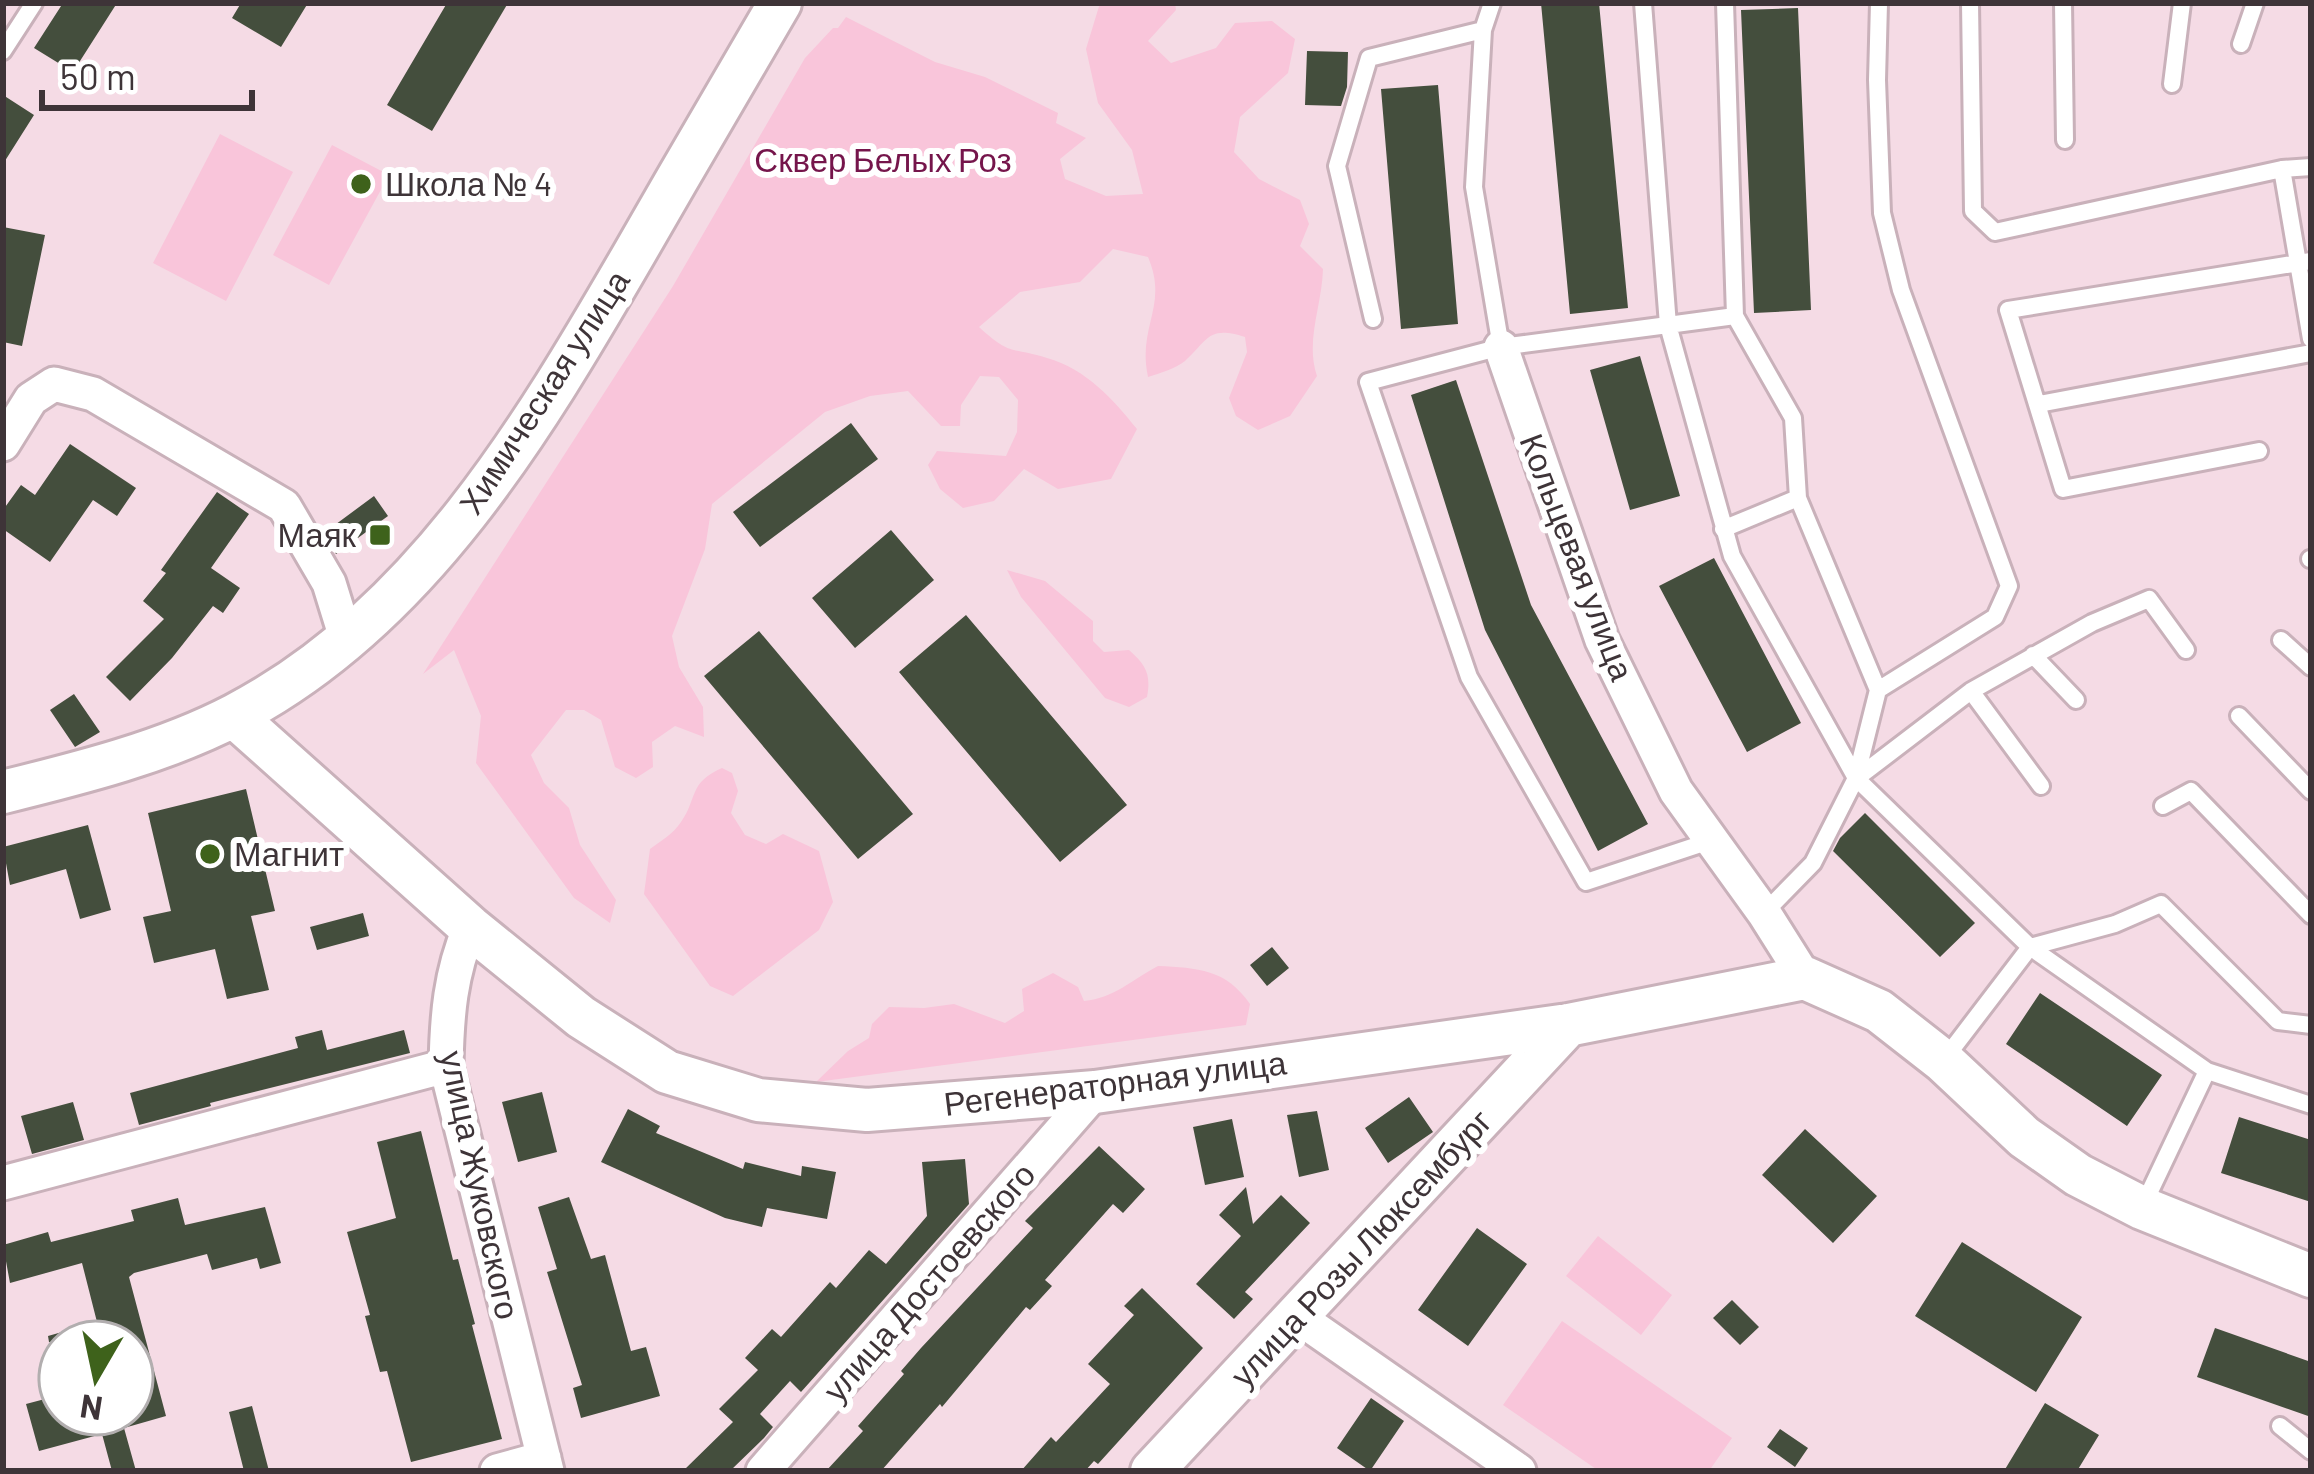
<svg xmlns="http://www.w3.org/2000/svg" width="2314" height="1474" font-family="Barlow,sans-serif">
	<rect width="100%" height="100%" fill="#f5dbe5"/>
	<path fill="#f9c5da" d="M1100,3H1175L1176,10L1148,41L1171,63L1216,48L1235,23L1272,21L1295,39L1288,73L1240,117L1234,152L1259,179L1300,200L1309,224L1300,246L1323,269C1322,306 1305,341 1317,376L1290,416L1258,430L1236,416L1229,398L1247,352L1245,337C1208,325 1208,340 1185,361C1175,369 1160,373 1148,377C1137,326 1169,306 1148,257L1113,249L1080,282L1020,292L979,327C1012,357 1009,346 1047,358C1086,369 1113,399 1137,429L1111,479L1058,489L1024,469L994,501L963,508L940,489L928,465L937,451L1006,456L1017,432L1018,400L999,377L980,376L961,405L960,426H941L908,391L870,396L825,412L712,504L705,549L672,636L679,667L703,707L704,737L675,726L652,742L653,767L636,778L615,767L601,720L584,710H566L531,755L544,783L569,808L580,845L616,900L610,923L574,898L476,763L481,716L454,650L423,674L673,286L805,58L833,28H838L846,17L935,62L985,77L1058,113L1056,123L1086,138L1060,159L1065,179L1106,196L1143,194L1132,150L1098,103L1086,49Z
		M220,134L293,172L226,301L153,263Z
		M332,145L389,175L329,285L273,255Z
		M1007,570L1045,581L1093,621V641L1104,652L1129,650C1147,666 1151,675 1147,697L1129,707L1105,698L1021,597Z
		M722,768L732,773L738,791L731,813L745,835L766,844L783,834L819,851L833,902L819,930L733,996L710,986L644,894L650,849C661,841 673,834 681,822C698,798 688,783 722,768Z
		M1158,966C1198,968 1226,969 1250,1004L1246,1025L816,1082L848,1051L869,1038L872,1024L889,1007L924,1008L954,1004L1005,1023L1024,1011L1022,989L1053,973L1078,987L1084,1001C1115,998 1131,980 1158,966Z
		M1598,1236L1672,1295L1641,1335L1566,1276Z
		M1562,1321L1732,1438L1709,1471H1599L1503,1405Z"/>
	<path fill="#444e3d" d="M63,3H117L73,72L34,48Z
		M241,3H308L281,47L232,18Z
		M447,3H508L432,131L387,105Z
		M1541,3H1599L1628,308L1570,314Z
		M1798,8L1811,310L1754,313L1741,10Z
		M1307,51L1348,52L1347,87L1341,106L1305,105Z
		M1438,85L1458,324L1401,329L1381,89Z
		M3,95L34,115L3,164Z
		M3,227L45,235L22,346L3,342Z
		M1640,356L1680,496L1630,510L1590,370Z
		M1456,380L1531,605L1648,824L1598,851L1485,630L1411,395Z
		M851,423L878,459L760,547L733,512Z
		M70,444L136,488L117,516L93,500L50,562L3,529V510L21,485L35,495Z
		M217,492L249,514L211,568L240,588L223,613L213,606L172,658L130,701L106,677L164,619L143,601L166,573L161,570Z
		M374,496L388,516L336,554L324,533Z
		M891,530L934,580L855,648L812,598Z
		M1714,558L1801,723L1747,752L1659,586Z
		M966,615L1127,805L1060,862L899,672Z
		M759,631L913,814L858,859L704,676Z
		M74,694L100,732L75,747L50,710Z
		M246,789L275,911L251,916L269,990L227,999L215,949L154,963L143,917L171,911L148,813Z
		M1865,813L1975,923L1940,957L1833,851L1840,838Z
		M88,825L111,910L80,919L66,869L10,885L3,847Z
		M363,913L369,936L317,950L310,927Z
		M1272,947L1289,968L1267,986L1250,965Z
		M2040,993L2162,1075L2127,1126L2006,1044Z
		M322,1030L327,1050L404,1030L410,1053L210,1103L211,1106L139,1125L130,1093L298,1048L295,1037Z
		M542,1092L557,1152L518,1162L502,1102Z
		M1409,1097L1433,1132L1388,1163L1365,1128Z
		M73,1102L84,1140L32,1154L21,1116Z
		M628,1109L660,1126L656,1133L743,1169L745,1162L801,1176L802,1166L836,1172L827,1219L767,1208L762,1227L725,1218L601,1162Z
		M1317,1111L1329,1170L1299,1177L1287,1115Z
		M2239,1117L2311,1140V1202L2221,1173Z
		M1232,1119L1244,1177L1205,1185L1193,1127Z
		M1805,1129L1877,1196L1833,1243L1762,1175Z
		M421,1131L453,1260L458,1259L475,1324L472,1325L502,1439L411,1462L387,1371L380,1372L365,1316L370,1315L347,1232L396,1218L377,1142Z
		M1099,1146L1145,1189L1123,1213L1113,1204L1045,1280L1052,1286L1030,1310L1026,1307L942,1407L940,1404L881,1471H826L863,1431L858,1426L904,1374L901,1371L921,1348L1033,1228L1025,1221Z
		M965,1159L969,1204L801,1392L790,1381L760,1414L773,1427L764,1438L730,1471H683L733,1422L719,1409L758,1370L745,1358L772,1329L781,1337L830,1282L836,1288L869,1250L886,1264L927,1216L922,1162Z
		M1246,1187L1253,1224L1281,1195L1310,1223L1245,1292L1253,1299L1234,1319L1196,1284L1241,1236L1219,1215Z
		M569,1197L591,1259L605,1255L631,1351L646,1347L660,1396L581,1418L573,1388L582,1385L547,1272L557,1269L538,1207Z
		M178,1198L185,1225L265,1207L281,1263L260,1269L257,1258L212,1270L207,1254L134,1273L129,1277L166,1416L124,1428L136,1471H112L102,1434L39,1451L26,1404L60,1395V1414H132V1342H49L48,1336L97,1322L82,1263L10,1283L3,1245L48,1232L51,1242L134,1221L131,1210Z
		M1477,1228L1527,1264L1468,1346L1418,1310Z
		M1962,1242L2082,1317L2036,1392L1915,1316Z
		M1142,1288L1203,1348L1098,1464L1094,1461L1085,1471H1021L1051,1437L1056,1442L1110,1384L1088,1364L1134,1315L1124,1306Z
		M1732,1300L1759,1327L1740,1345L1713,1318Z
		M2215,1328L2311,1362V1417L2197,1377Z
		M1371,1398L1404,1421L1370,1471L1337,1448Z
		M2045,1403L2099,1435L2077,1471H2004Z
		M252,1406L269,1471H244L229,1412Z
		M1780,1429L1808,1448L1795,1467L1767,1447Z"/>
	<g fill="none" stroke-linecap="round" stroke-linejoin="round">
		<g stroke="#c9b1ba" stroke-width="22">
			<path id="service" d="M1492,3L1483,30L1474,187L1501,347
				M1643,3L1668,325L1501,347L1368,382L1469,677L1586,882L1710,841
				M1725,3L1735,316L1793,418L1798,498L1878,690L1856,778L1813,863L1764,913
				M1970,3L1973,211L1995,232L2282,169L2311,167
				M2063,3L2065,140
				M2241,44L2255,3
				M3,51L34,3
				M2172,84L2182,3
				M2282,169L2311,339
				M1735,316L1668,325L1732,556L1856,778L2030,947L2207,1071L2311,1105
				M1373,319L1337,166L1369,58L1483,30
				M2039,404L2311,353
				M2259,451L2063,489L2008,310L2311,261
				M1723,529L1798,498
				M2310,559H2311
				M2281,640L2311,667
				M2033,655L2076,700
				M1878,690L1995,617L2009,586L1901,290L1882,213L1877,80L1879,3
				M1971,691L2041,786
				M2239,716L2311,791
				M1857,778L1971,691L2092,623L2149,599L2186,650
				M2163,806L2191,791L2311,915
				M1943,1061L2030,947L2115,924L2161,904L2278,1021L2311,1025
				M2142,1208L2207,1071
				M2280,1426L2311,1451"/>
		</g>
		<g stroke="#c9b1ba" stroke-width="39">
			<path id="minor" d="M1501,347L1602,640L1676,791L1764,913L1805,978
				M3,444L31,399L54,384L93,394L284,506L329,583L346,638
				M470,927C450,974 447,1016 446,1066L547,1471
				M3,1183L446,1066
				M1298,1317L1519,1471
				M497,1471L544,1458
				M763,1471L1095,1092"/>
		</g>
		<g stroke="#c9b1ba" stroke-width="48">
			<path id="tertiary" d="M234,716L470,927L581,1017L667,1072L758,1100L867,1110L1095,1092L1568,1025L1805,978L1879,1011L1943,1061L2024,1137L2078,1175L2142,1208L2311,1276
				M3,792C80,773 164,752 235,715C420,619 533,428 634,254C682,170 731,87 780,3
				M1152,1471L1568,1025"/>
		</g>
		<use href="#service" stroke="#fff" stroke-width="16"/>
		<use href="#minor" stroke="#fff" stroke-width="33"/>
		<use href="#tertiary" stroke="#fff" stroke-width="42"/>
	</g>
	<g fill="#3e621b" stroke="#fff" stroke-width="4.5">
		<circle cx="361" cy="184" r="12"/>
		<rect x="368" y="523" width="24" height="24" rx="6"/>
		<circle cx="210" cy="854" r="12"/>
	</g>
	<g text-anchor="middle" stroke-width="12" stroke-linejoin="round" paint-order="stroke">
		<g font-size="33" fill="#75154b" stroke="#fff">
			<text x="883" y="172">Сквер Белых Роз</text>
		</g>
		<g font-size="33" fill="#3e3438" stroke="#fff" text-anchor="start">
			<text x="385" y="196">Школа № 4</text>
			<text x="356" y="547" text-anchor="end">Маяк</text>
			<text x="234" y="866">Магнит</text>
		</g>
		<g font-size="33" fill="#3e3438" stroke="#fff">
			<text transform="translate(544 392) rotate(-57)" y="12">Химическая улица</text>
			<text transform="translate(1577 557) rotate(69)" y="12">Кольцевая улица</text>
			<text transform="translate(1115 1083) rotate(-7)" y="12">Регенераторная улица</text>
			<text transform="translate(480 1185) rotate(78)" y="12">улица Жуковского</text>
			<text transform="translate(1361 1248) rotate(-47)" y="12">улица Розы Люксембург</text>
			<text transform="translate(929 1282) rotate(-49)" y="12">улица Достоевского</text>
		</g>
	</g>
	<rect width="2314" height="1474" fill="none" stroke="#3e3438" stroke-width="12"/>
	<g transform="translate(96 1378) rotate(189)"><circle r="57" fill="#ffffff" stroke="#b2aeaf" stroke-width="3"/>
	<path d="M0-9L21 45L0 30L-21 45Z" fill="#3e621b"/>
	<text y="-18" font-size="33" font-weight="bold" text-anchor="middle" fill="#3e3438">N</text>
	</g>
	<path d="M42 90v18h210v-18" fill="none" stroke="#3e3438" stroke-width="6"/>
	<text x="60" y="90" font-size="36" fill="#3e3438" stroke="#ffffff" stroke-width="9" paint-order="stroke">50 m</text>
</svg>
